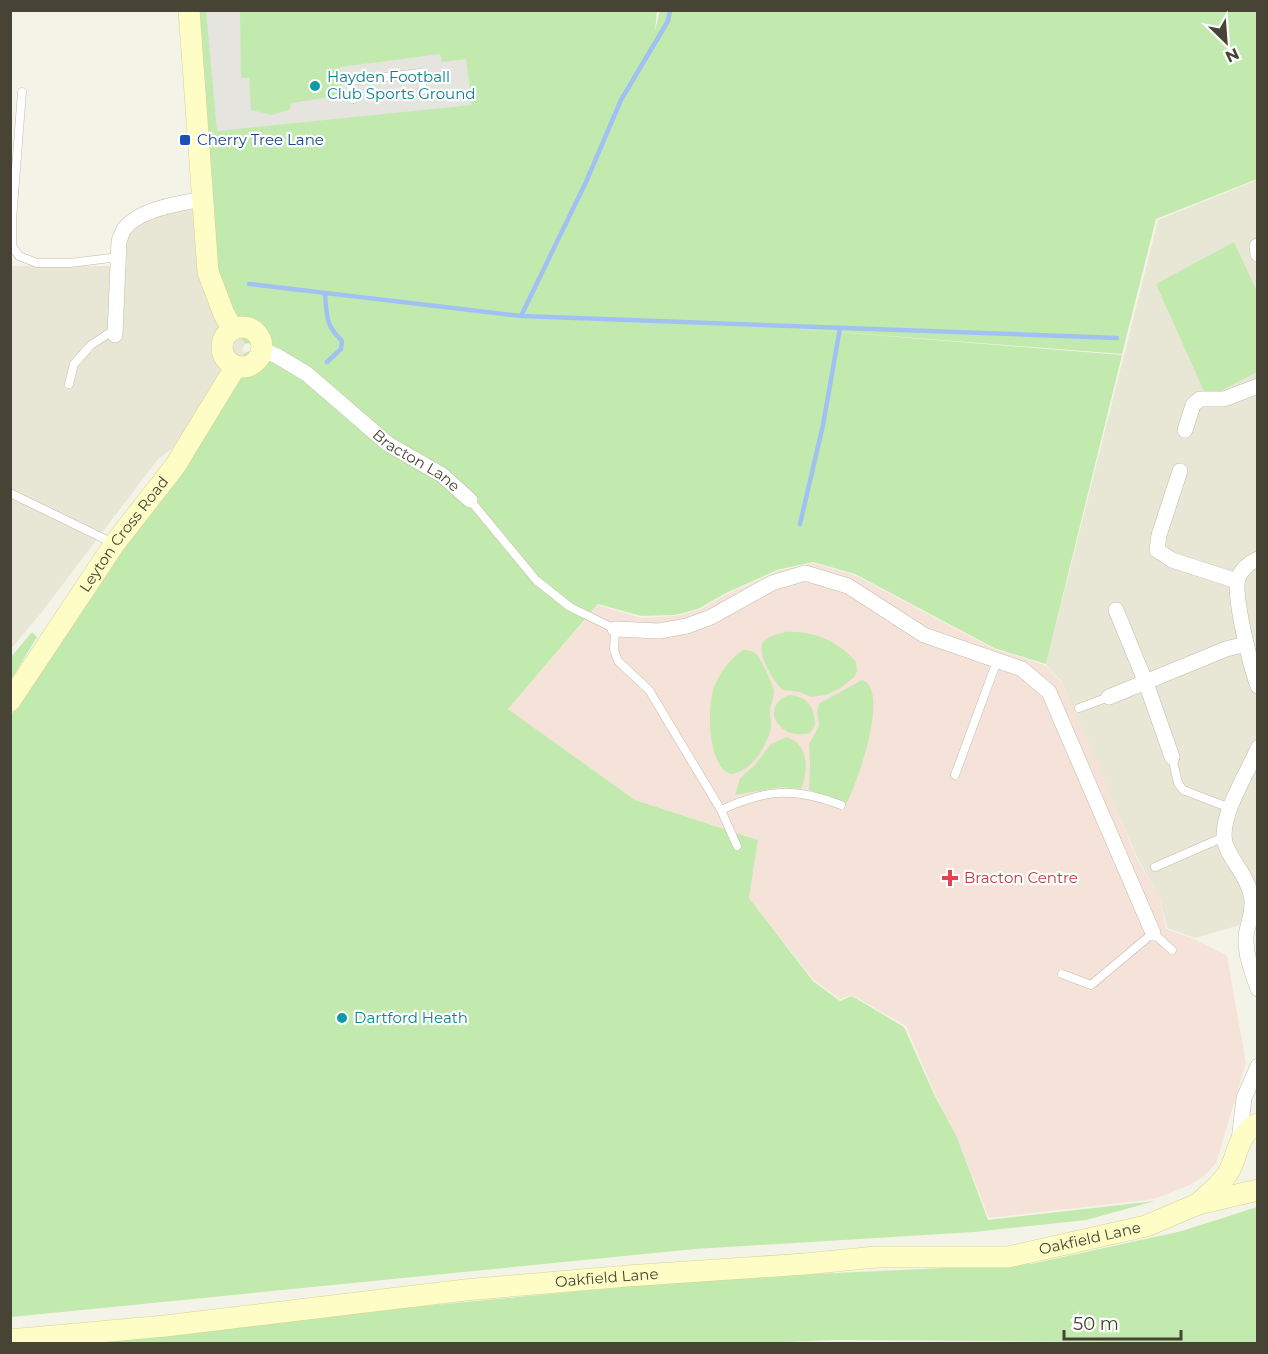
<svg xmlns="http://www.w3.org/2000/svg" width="1268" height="1354" font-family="Montserrat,sans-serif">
	<rect width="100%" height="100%" fill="#f4f3e7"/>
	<path fill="#e8e6d5" d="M1257,180V920L1195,938L1167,928L1160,899L1137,857L1062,682L1046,665L1158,220Z
		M203,200L224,315L245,344L242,350L245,353L234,364L196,431L158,459L41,613L11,649V266H119L125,228Z"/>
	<path fill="#f5e3da" d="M813,563L854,575L994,649L1045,665L1062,683L1093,751L1136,857L1160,899L1166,929L1194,939L1227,956L1246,1063L1216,1163L1204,1176L1190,1185L1154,1199L989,1218L957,1137L935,1094L906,1026L852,995L840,999L814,980L749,898L758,840L635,800L508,709L598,605L641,618L676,616L699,610L725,595L778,571Z"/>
	<path fill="#c3eaae" d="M660,10L1257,11V179L1156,219L1122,354L724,323L1122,355L1046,664L994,648L855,574L813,562L777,570L724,594L698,609L675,615L641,616L598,604L508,709L635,800L758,840L749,898L813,981L840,1001L852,996L904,1027L934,1094L957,1137L988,1220L1155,1201L1086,1220L974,1232L695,1249L11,1317L10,717L64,629L235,364L245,353L252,350L251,346L249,343L245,344L224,314L213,286L189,11H657L655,31Z
		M1234,242L1257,291V372L1207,398L1156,284Z
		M32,632L37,637L11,680V657Z
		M785,632C812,630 839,641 856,662L857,671L854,677L842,687L826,695L811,697L800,692L783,690C774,682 756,654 763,642C767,636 779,634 785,632Z
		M743,650C748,650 752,650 756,654C761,658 773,685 774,691C774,699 771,703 770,709C769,716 772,721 771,728C767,746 751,773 730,774C707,765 707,706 714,687C720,672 730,659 743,650Z
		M862,680C891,689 857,785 846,804L809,790L810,764L809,744L819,726L817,710L820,703Z
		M789,695C808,696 815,708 815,725L810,733C780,742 758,707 789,695Z
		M786,737C809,743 809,771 801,789L782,787L735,795L740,778L754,766L771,744Z
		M1257,1207V1343L834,1340L739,1344H83L381,1310L706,1279L1031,1264L1182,1231Z"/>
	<path fill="#e5e4df" d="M206,11H240L241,78H249L251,110L272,115L290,109L291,103L343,95L340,67L440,54L442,62L466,59L472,105L217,131Z"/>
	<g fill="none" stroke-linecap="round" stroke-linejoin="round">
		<path stroke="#a1c1f3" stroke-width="4.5" d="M249,284L521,316L586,182L621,100L668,21L670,10
			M325,293C327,316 325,325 342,341L341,349L327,362
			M521,316L1117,338
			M800,524L823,425L840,328"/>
		<g stroke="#c0bda9" stroke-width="9">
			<path id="lane" d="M22,92L12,220V246L19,256L37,263H70L119,257
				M353,99L350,81L421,73L423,90
				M69,384L74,364L91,345L114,330
				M10,493L113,543
				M470,500L536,580L570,607L615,629L614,650L618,661L649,690L721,810L737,846
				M1079,708L1109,697
				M1172,757L1178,783L1183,790L1230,808
				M955,775L997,661
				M721,810C766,789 794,787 841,805
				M1155,867L1224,837
				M1062,974L1091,985L1153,933L1172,950"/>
		</g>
		<g stroke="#c0bda9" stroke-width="16">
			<g id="street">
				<path d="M1257,246L1258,254"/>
				<path d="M115,335L119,241C121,237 122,231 125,228C140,209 181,203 204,199"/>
				<path id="s1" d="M263,350L277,356L307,374L388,444L442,475L470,500"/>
				<path d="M1185,430L1193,405L1200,399H1224L1258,386"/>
				<path d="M1180,471L1159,535L1157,550L1172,560L1237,581"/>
				<path d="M1258,559C1249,563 1241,569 1238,579C1233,595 1251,668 1258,686"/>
				<path d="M1116,610L1146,683L1172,757"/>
				<path d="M615,629L659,631L687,626L711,617L772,583L805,573L848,586L924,635L1022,669L1049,692L1153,933"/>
				<path d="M1109,697L1226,649L1246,644"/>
				<path d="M1258,748C1248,773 1216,820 1226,846C1234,865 1249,878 1252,900C1253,912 1248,923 1246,936C1245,954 1252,972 1258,989"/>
				<path d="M1239,1141L1244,1098L1258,1066"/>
			</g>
		</g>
		<g stroke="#d6d295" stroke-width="22">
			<g id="secondary">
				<path d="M189,10L208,272L224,314L233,330"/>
				<circle cx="242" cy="347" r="20"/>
				<path id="s2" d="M10,701L115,543L175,466L236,366"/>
				<path d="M1199,1203C1207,1195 1219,1186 1226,1176C1239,1159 1235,1134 1258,1124"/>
				<path id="s3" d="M10,1340L165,1326L465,1290L627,1276L805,1264L876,1257H1008L1146,1226L1198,1204L1258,1190"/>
			</g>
		</g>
		<use href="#lane" stroke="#fff" stroke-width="8"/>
		<use href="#street" stroke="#fff" stroke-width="15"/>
		<use href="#secondary" stroke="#fffdc6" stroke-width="21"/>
	</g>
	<g fill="#0f9aa8" stroke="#fff" stroke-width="2">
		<circle cx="315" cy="86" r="6"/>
		<circle cx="342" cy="1018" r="6"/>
	</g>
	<rect fill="#1a4fb4" stroke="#fff" stroke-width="2" x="179" y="134" width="12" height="12" rx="3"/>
	<path fill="#e0444e" stroke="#fff" stroke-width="2" d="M947 869h6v6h6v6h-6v6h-6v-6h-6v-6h6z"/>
	<g text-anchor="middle" stroke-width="4.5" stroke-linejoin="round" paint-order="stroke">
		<g font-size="15" fill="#0d838f" stroke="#fff" text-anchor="start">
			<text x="327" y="82">Hayden Football<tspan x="327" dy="17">Club Sports Ground</tspan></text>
			<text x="354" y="1023">Dartford Heath</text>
		</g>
		<g font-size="15" fill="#164399" stroke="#fff" text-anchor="start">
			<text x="197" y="145">Cherry Tree Lane</text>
		</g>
		<g font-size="15" fill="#474436" stroke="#fff">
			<text dy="5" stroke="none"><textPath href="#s1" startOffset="190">Bracton Lane</textPath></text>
			<text dy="5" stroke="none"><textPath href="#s2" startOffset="202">Leyton Cross Road</textPath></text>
			<text dy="5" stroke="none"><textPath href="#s3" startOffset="1086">Oakfield Lane</textPath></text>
			<text dy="5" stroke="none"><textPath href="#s3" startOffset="600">Oakfield Lane</textPath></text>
		</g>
		<g font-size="15" fill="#be3a42" stroke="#fff" text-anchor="start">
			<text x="964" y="883">Bracton Centre</text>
		</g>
	</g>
	<rect width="1268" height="1354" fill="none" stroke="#474436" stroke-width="24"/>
	<g transform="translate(1226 42) rotate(155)" stroke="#ffffff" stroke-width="4.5" paint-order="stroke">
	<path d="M0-4.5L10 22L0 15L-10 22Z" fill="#474436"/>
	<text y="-9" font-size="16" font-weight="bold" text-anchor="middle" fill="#474436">N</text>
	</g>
	<path d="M1064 1330v9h117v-9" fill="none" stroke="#474436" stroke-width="3"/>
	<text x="1073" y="1330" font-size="18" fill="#474436" stroke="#ffffff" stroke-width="4.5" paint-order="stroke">50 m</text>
</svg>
